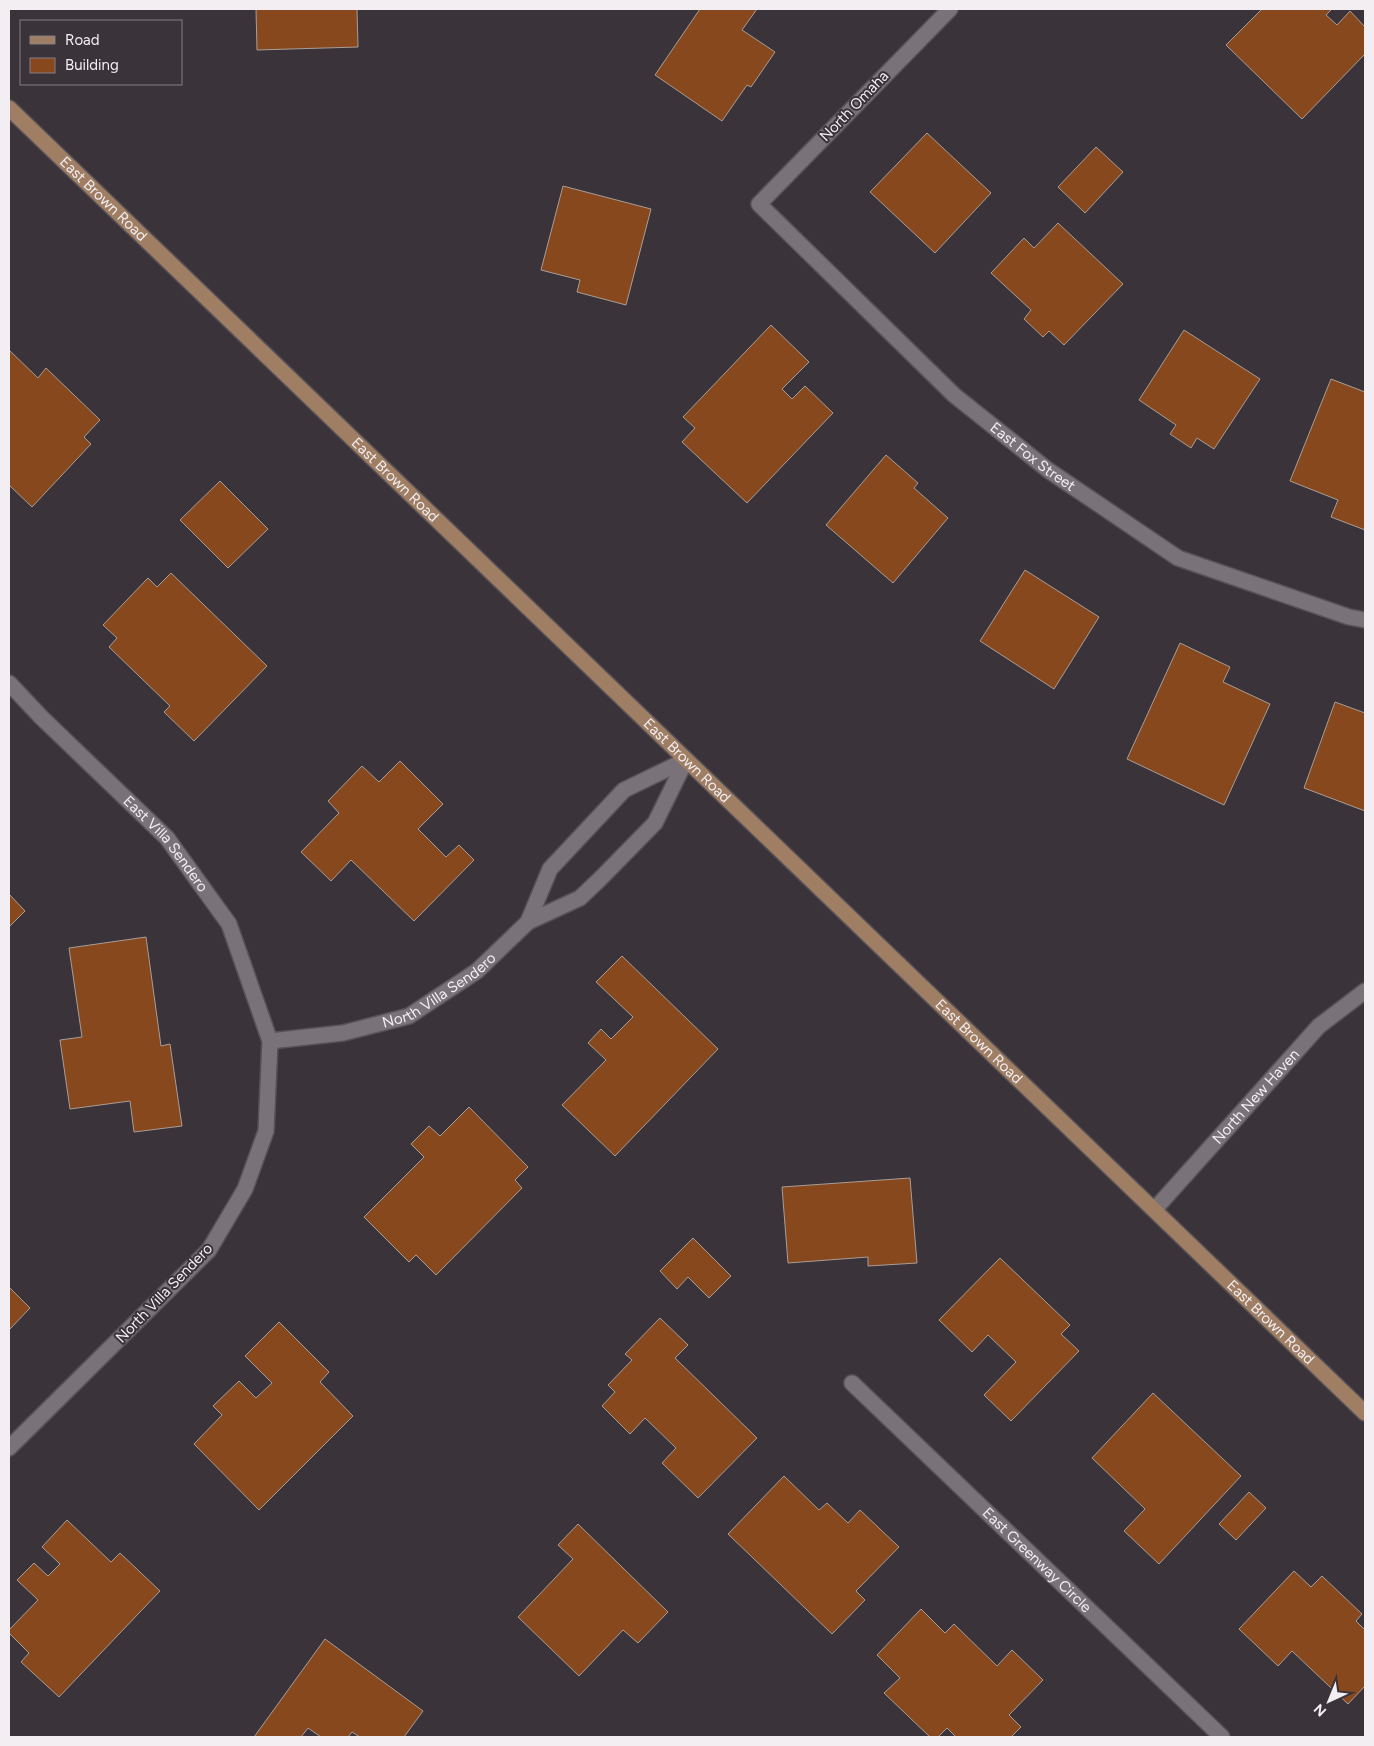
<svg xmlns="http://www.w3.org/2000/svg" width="1374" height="1746" font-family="Figtree,sans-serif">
	<rect width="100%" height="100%" fill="#3a3339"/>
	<path fill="#88481d" stroke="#a89e98" d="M256,9H357L358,47L257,50Z
		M700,9H757L742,30L775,52L751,87L747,85L722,121L655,75Z
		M1262,9H1332L1326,15L1337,25L1350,11L1365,27V54L1302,119L1226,45Z
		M927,133L991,193L935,253L870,192Z
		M1096,147L1123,172L1085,213L1058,187Z
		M563,186L651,209L626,305L577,292L580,280L541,270Z
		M1058,223L1123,284L1064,345L1049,331L1043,337L1024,319L1031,310L991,273L1024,238L1034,248Z
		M771,325L809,362L782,389L792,399L805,386L833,413L747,503L682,442L695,428L683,417Z
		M1184,330L1260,379L1214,449L1197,438L1191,448L1170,434L1176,425L1139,400Z
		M9,350L38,378L46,368L100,420L84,437L91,444L32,507L9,485Z
		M1331,379L1365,392V530L1331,517L1338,500L1290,481Z
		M886,455L918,483L914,488L948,518L893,583L826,525Z
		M220,481L268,529L228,568L180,520Z
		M1025,570L1099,617L1054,689L980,641Z
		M171,573L267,666L194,741L164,712L170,706L109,647L117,638L103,625L148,578L157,587Z
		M1180,643L1230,667L1223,682L1270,704L1224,805L1127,759Z
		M1335,702L1365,713V811L1304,788Z
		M400,761L443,804L418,829L446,857L459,845L474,860L414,921L351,860L331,881L301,852L339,813L328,801L362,766L379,782Z
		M9,894L25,911L9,927Z
		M146,937L161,1046L170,1044L182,1126L134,1132L130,1101L70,1109L60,1040L82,1037L69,948Z
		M622,956L718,1049L615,1156L562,1105L606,1060L588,1043L601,1029L611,1039L633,1017L596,982Z
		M469,1107L528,1167L515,1180L522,1188L436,1275L416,1255L409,1262L364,1217L424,1157L411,1144L429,1126L440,1136Z
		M910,1178L917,1263L868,1266V1257L788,1263L782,1187Z
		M693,1238L731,1276L709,1298L688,1277L677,1289L660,1271Z
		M1000,1258L1070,1325L1061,1334L1079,1351L1011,1421L984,1395L1016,1362L988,1335L972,1352L939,1320Z
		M9,1287L30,1308L9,1330Z
		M660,1318L688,1345L675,1358L757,1438L698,1498L662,1463L676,1448L645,1418L630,1434L602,1406L615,1392L608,1385L632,1360L625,1354Z
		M279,1322L329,1372L320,1382L353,1416L259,1510L194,1444L222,1415L213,1406L239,1381L256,1398L272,1383L245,1356Z
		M1153,1393L1241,1476L1159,1564L1124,1531L1145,1509L1092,1458Z
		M784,1476L819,1510L827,1503L848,1523L860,1510L899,1547L856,1591L865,1600L832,1634L728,1534Z
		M1249,1492L1266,1508L1236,1540L1219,1524Z
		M67,1520L111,1562L120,1553L160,1591L59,1697L21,1662L29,1653L9,1633V1630L38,1600L17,1580L34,1563L48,1576L60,1564L42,1547Z
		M578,1524L668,1612L638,1643L623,1630L579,1676L518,1617L573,1559L558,1545Z
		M1294,1571L1311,1587L1322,1576L1362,1614L1356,1621L1365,1630V1686L1348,1704L1292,1651L1278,1666L1239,1629Z
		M921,1609L945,1633L954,1624L997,1666L1012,1650L1043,1680L1009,1715L1021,1727L1011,1737H956L947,1728L938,1737H930L884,1693L900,1678L877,1655Z
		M325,1639L423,1711L404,1737H360L352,1732L348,1737H321L308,1728L301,1737H254Z"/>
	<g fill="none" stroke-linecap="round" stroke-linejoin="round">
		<g stroke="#575257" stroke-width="18">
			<g id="street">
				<path id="s1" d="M950,9L759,204L954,395L1048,470L1178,558L1349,617L1365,620"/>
				<path id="s2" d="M9,683L41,717L167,838L229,924L270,1041L266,1131L245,1189L209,1250L9,1448"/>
				<path d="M528,922L550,869L624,790L686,760"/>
				<path id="s3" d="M270,1041L343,1033L409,1016L477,971L528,922L580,898L600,879L655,823L686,760"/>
				<path id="s4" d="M1155,1209L1319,1026L1365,991"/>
				<path id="s5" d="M852,1383L1222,1737"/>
			</g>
		</g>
		<g stroke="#575257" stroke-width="18">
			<g id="secondary">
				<path id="s6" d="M9,108L1365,1413"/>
			</g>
		</g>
		<use href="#street" stroke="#7a7279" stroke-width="15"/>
		<use href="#secondary" stroke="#a07e64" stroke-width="15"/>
	</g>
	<g text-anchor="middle" stroke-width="4" stroke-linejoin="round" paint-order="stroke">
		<g font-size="15" fill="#f2eef2" stroke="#3a3339">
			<text transform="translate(854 106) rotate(-46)" y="5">North Omaha</text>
			<text dy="5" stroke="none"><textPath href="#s6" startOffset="131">East Brown Road</textPath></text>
			<text dy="5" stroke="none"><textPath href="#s1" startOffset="646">East Fox Street</textPath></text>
			<text dy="5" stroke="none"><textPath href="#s6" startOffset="536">East Brown Road</textPath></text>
			<text dy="5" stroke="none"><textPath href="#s6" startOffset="941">East Brown Road</textPath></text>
			<text dy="5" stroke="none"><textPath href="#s2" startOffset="225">East Villa Sendero</textPath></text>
			<text dy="5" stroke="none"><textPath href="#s3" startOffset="180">North Villa Sendero</textPath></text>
			<text dy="5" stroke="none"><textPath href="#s6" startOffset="1346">East Brown Road</textPath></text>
			<text dy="5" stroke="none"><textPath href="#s4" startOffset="151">North New Haven</textPath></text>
			<text transform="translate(164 1293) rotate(-46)" y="5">North Villa Sendero</text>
			<text dy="5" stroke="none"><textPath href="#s6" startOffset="1751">East Brown Road</textPath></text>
			<text dy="5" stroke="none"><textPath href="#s5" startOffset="256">East Greenway Circle</textPath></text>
		</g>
	</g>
	<rect width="1374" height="1746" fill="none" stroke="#f2eef2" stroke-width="20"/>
	<rect x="20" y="20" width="162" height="65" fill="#3a3339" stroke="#847e83"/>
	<rect x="30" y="36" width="25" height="8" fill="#a07e64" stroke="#847e83"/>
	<text x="65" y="45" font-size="15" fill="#f2eef2">Road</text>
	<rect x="30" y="58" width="25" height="15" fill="#88481d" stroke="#847e83"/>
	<text x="65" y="70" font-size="15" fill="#f2eef2">Building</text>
	<g transform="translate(1329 1701) rotate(224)" stroke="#3a3339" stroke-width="4" paint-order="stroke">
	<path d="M0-4L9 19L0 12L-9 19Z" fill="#f2eef2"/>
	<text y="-8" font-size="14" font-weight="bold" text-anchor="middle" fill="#f2eef2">N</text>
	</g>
</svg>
